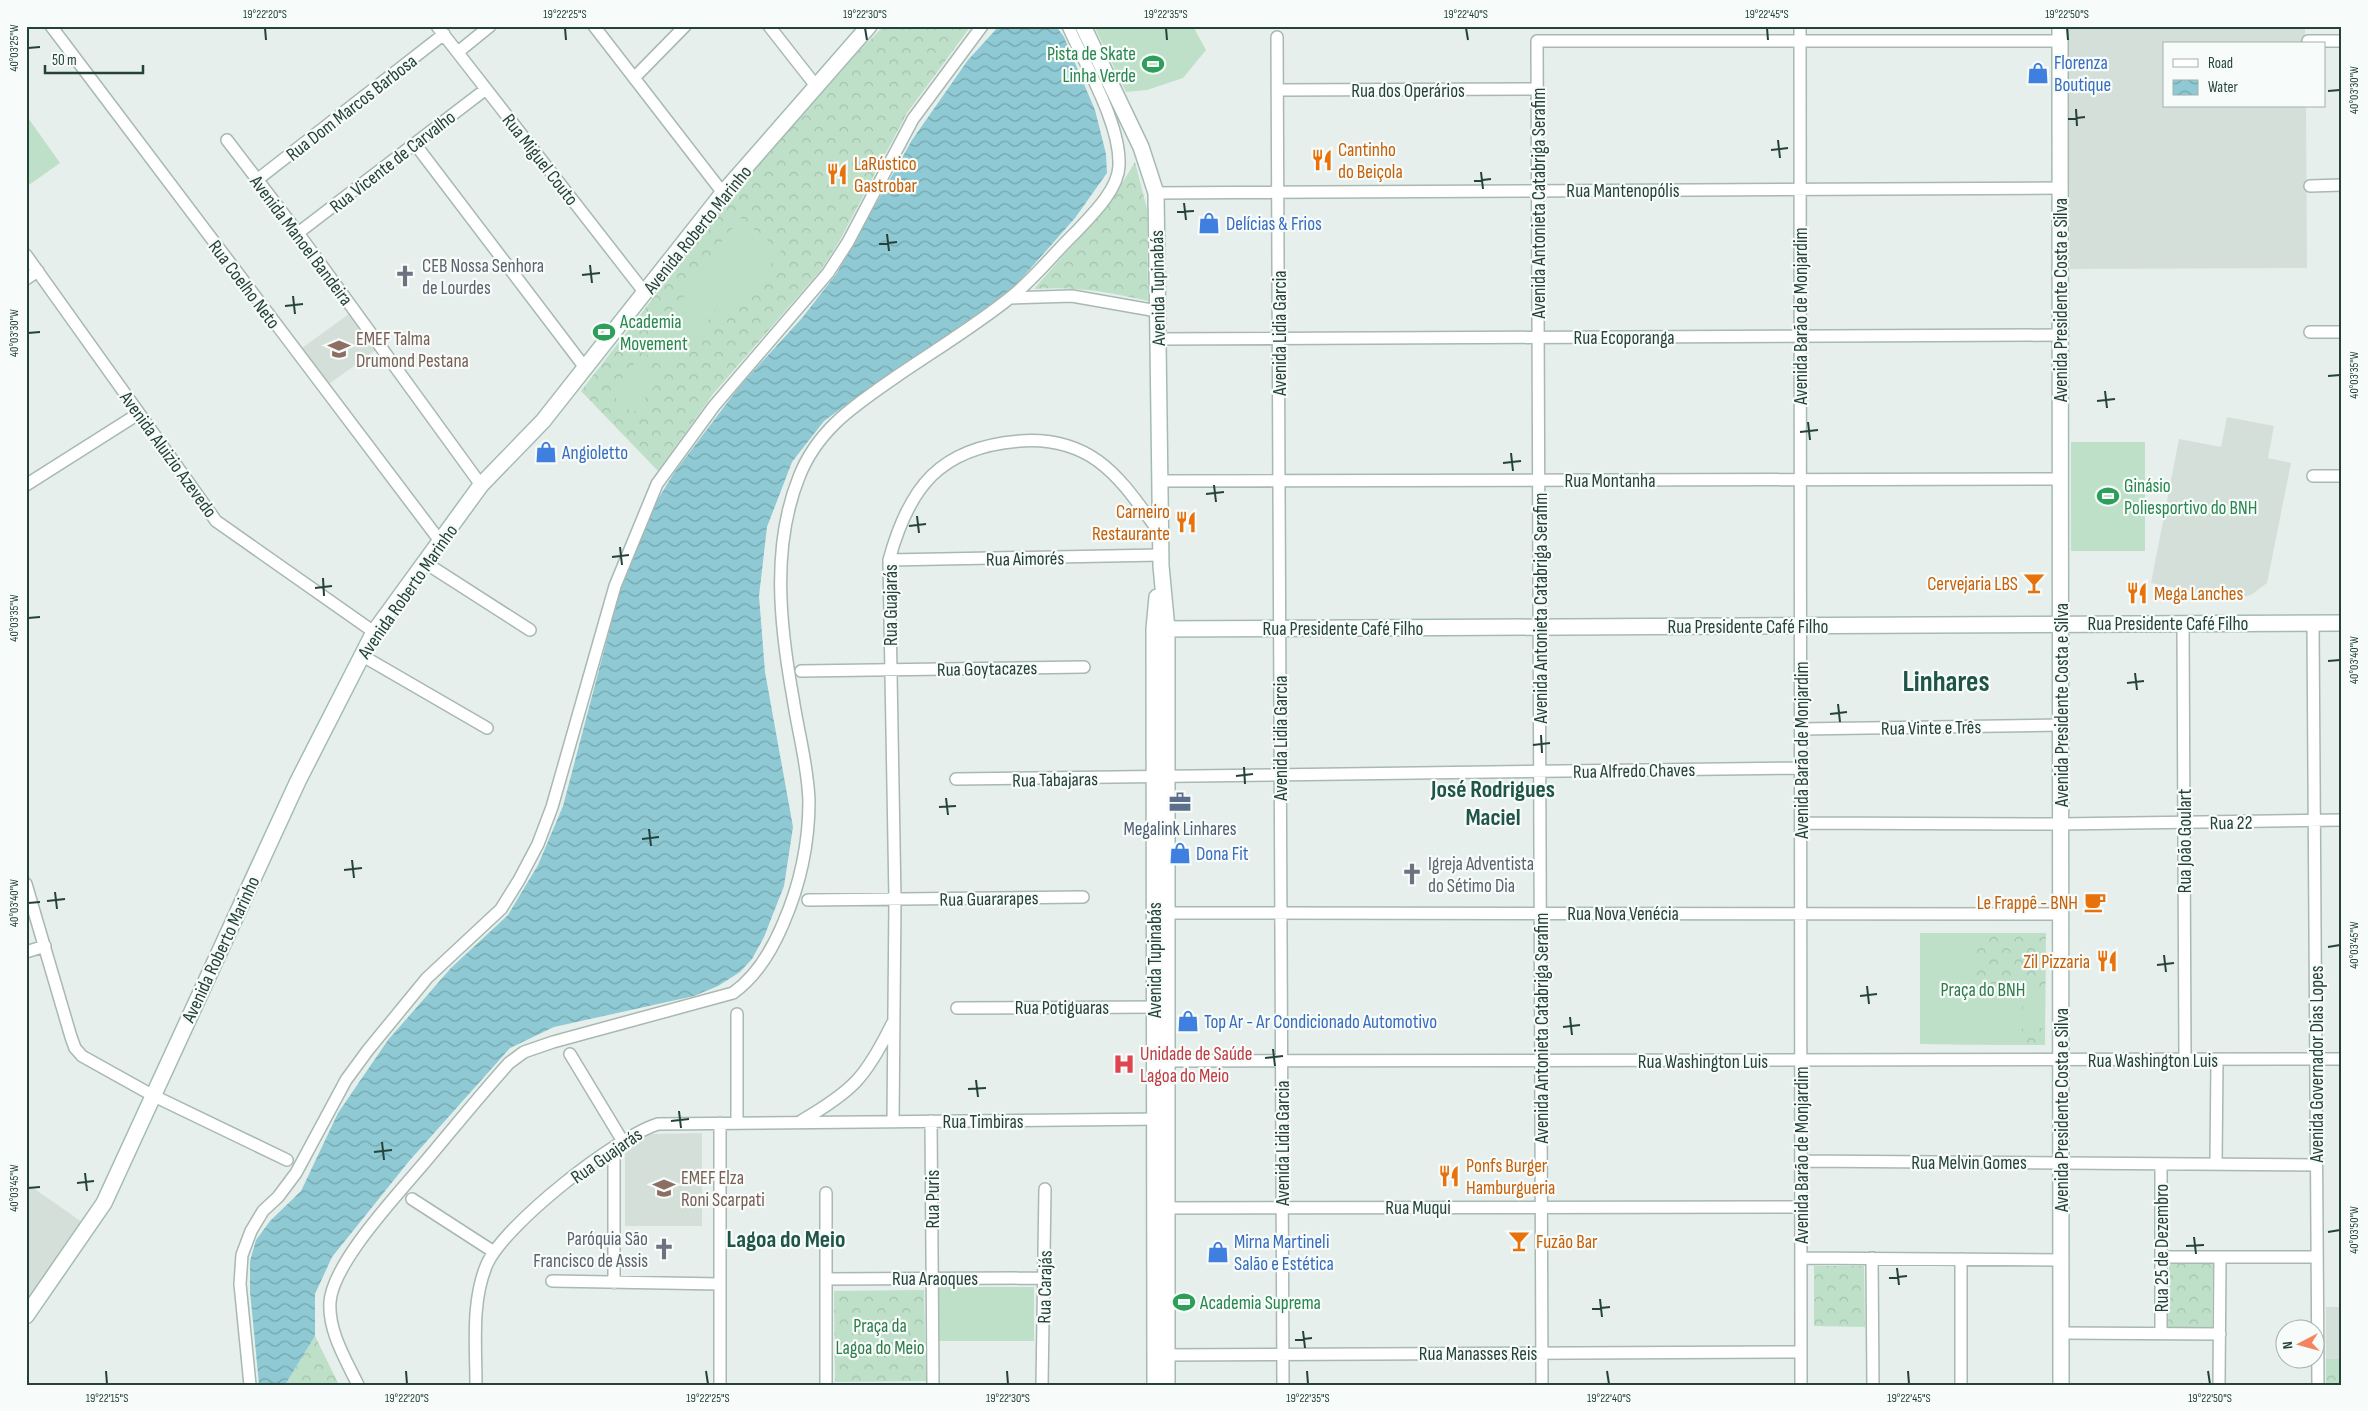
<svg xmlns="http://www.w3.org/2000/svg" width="2368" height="1411" font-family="'Sofia Sans Condensed',sans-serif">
	<defs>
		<pattern id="forest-crowns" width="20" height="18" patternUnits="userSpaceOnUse" patternTransform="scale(1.25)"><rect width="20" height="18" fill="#bfe0c8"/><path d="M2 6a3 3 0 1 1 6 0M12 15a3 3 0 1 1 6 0" fill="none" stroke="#a4c1ad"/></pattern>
		<pattern id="water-waves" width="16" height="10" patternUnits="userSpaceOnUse" patternTransform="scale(1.25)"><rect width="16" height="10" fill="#8ec9d4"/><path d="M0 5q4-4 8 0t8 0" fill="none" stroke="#74a5ad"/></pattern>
	</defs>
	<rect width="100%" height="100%" fill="#e6efeb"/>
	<path fill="#d4dfda" d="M2068,26H2305V44H2164V106H2306L2307,268L2070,269Z
		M349,314L376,350L329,384L302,348Z
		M2227,417L2274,426L2268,458L2291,463L2267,583L2251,595L2232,599L2151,583L2179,439L2221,447Z
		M702,1133V1226H625V1149L651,1134Z
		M26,1183L82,1222L26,1302Z
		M2326,1307H2342V1359H2326Z"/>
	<path fill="url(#forest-crowns)" d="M884,26H971L907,113L840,240L821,270L713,394L658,471L581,391L740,186L859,51Z
		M1135,162L1147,209L1148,301C1109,292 1074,286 1034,289L1111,201Z
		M1920,933H2046L2045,1045L1920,1044Z
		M2169,1263L2213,1264L2212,1328L2168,1327Z
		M1814,1266H1864L1865,1327L1814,1326Z
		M924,1290L926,1381L835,1382L834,1291Z
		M315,1336L339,1385H285Z
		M2326,1359H2342V1385H2326Z"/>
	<path fill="#bfe0c8" d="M1094,26H1193L1206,50L1183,78L1147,90L1126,92Z
		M26,115L60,163L26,187Z
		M740,218L781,251L727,320L686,288Z
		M683,296L710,318L668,372L641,350Z
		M639,358L662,377L633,413L610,393Z
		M2071,442H2145V551H2071Z
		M1920,933H1976V989L2022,990V1045L1920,1044Z
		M2027,989H2045V1028H2027Z
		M937,1287H1034V1341H937Z"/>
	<path fill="url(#water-waves)" d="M999,26H1056L1064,37L1095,110L1106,154L1107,173L1075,218L1015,286L950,335L869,388L824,421L792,462L767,527L759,596L765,672L793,827L784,886L764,937L752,959L740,972L718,986L694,996L554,1027L510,1048L410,1160L332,1257L315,1294V1336L285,1385H259L250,1291V1261L256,1240L270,1221L301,1191L338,1113L388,1040L451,968L508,915L538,865L563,806L619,594L655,504L674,473L739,387L802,318L837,273L912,140L968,60Z"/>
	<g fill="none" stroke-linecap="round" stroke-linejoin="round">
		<g stroke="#a8b8b2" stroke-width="14">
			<path id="street" d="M51,26L440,541
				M437,26L645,293
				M594,26L723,193
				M769,26L816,86
				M1800,26L1801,1385
				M1277,37L1283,1385
				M2308,41H2342
				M458,52L490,26
				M634,78L685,26
				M1278,90L1538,89
				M227,140L298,233L481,485
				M415,144L586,369
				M257,180L444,34
				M2310,186L2342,185
				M1156,193L2060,188
				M298,233L486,89
				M26,255L216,521L374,632
				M26,279L38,271
				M1010,298L1072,296L1157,311
				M2310,332H2342
				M1158,339L2061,335
				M2313,476H2342
				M1160,481L2061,479
				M26,485L138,414
				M889,560L1160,555
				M424,562L530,630
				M2183,623L2185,1060
				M2313,623L2318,1385
				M361,655L487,728
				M801,671L1084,667
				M1801,729L2061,725
				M956,779L1801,768
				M1801,823L2061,824L2342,820
				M26,884L71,1037L75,1048L82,1056L152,1095L287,1160
				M808,900L1083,897
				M1160,913L2061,914
				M26,952L45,946
				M957,1008L1160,1007
				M570,1054L622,1140
				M1161,1061L2342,1059
				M801,1121C853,1091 866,1077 892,1024
				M893,1121L895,900L889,560C909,487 940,447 1020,441C1048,439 1074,444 1098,461C1124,480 1141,508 1160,533
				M931,1121L933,1385
				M720,1123V1385
				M737,1123V1014
				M614,1148V1283
				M1801,1161L2316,1165
				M2216,1164L2217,1060
				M412,1199L494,1252
				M1161,1208L1801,1207
				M2161,1257H2317
				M1801,1258L2061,1260
				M1872,1258L1873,1385
				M826,1279L1044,1278
				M552,1281L720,1284
				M2061,1333L2220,1334
				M2161,1333V1164
				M1161,1355L1801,1352
				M250,1385L240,1284L242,1255L251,1231L263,1211L278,1197L296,1173L346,1080L368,1050L427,978L501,909L519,880L538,844L552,807L615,586L657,484L714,406L828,273L848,242L913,119L982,26
				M358,1385C346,1360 328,1331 330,1302C333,1261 403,1189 430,1156C456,1125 482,1093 509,1063L524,1052L553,1042L733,993C757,976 772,950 783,924C800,885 809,843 809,801C808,766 798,732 793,698C780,626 771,547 799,477C818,428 857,404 897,376C935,350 975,326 1011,297C1035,278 1054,253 1076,232C1092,215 1118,190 1119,166C1121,124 1085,65 1068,26
				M476,1385C476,1346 471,1301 487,1264C505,1224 616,1137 658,1124L1162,1119
				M826,1385V1193
				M1042,1385L1045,1189
				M1542,1385L1537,41H2060
				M1961,1385V1259
				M2219,1385L2220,1257"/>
		</g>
		<g stroke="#a4bbb3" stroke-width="18">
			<path id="secondary" d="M1083,26L1141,147L1156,193L1161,566L1167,629V1385
				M2060,26L2061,1385
				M1154,629L2342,623
				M26,1316L104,1203L298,781L374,632L481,485L543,421L723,193L869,26
				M1155,1385L1154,629L1157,597"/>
		</g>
		<use href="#street" stroke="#fff" stroke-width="11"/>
		<use href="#secondary" stroke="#fff" stroke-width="15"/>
	</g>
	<path fill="none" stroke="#24423a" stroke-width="2" d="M265,28L266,40M565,28L566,40M865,28L867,40M1166,28L1167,40M1466,28L1468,40M1767,28L1768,40M2067,28L2068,40M28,48L40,47M2328,91L2340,90M2076,109L2077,126M2068,119L2085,117M1778,140L1780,158M1771,150L1788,148M1481,172L1483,189M1474,181L1491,179M1184,203L1186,220M1177,212L1194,211M887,234L889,251M879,244L897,242M590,265L592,283M582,275L600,273M293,296L295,314M285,306L303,304M28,333L40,332M2328,376L2340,375M2105,391L2107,408M2097,401L2115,399M1808,422L1810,440M1800,432L1818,430M1511,453L1513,471M1503,463L1521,461M1214,485L1216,502M1206,494L1224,492M917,516L919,533M909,526L926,524M620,547L622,565M612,557L629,555M323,578L324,596M315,588L332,586M28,618L40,617M2328,661L2340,660M2135,673L2137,690M2127,683L2144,681M1838,704L1840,722M1830,714L1847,712M1541,735L1542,753M1533,745L1550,743M1244,767L1245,784M1236,776L1253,774M946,798L948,815M939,807L956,806M649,829L651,846M642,839L659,837M352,860L354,878M344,870L362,868M55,892L57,909M47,901L65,899M28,903L40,902M2328,947L2340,945M2164,955L2166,972M2157,965L2174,963M1867,986L1869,1004M1860,996L1877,994M1570,1017L1572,1035M1563,1027L1580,1025M1273,1049L1275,1066M1265,1058L1283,1056M976,1080L978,1097M968,1089L986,1088M679,1111L681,1128M671,1121L689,1119M382,1142L384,1160M374,1152L392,1150M85,1173L87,1191M77,1183L94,1181M28,1188L40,1187M2328,1232L2340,1230M2194,1237L2196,1254M2186,1246L2204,1245M1897,1268L1899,1285M1889,1278L1907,1276M1600,1299L1602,1317M1592,1309L1610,1307M1303,1331L1305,1348M1295,1340L1312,1338M106,1371L107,1384M406,1371L407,1384M706,1371L708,1384M1007,1371L1008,1384M1307,1371L1308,1384M1607,1371L1609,1384M1908,1371L1909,1384M2208,1371L2210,1384"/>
	<defs>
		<g id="stadium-bare" transform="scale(1.725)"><path d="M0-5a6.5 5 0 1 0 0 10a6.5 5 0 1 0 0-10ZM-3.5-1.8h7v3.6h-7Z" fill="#2e9e5b" stroke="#f7fbf9" stroke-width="2.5" paint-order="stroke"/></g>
		<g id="shop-bare" transform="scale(1.725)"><path d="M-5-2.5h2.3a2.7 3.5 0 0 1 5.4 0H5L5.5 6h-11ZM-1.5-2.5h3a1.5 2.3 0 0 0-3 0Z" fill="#3f7fe0" stroke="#f7fbf9" stroke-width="2.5" paint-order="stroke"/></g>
		<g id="restaurant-bare" transform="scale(1.725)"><path d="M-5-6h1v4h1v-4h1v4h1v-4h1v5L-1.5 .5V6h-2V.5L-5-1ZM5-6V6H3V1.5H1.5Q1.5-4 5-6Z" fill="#e8710a" stroke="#f7fbf9" stroke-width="2.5" paint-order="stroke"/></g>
		<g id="church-bare" transform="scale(1.725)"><path d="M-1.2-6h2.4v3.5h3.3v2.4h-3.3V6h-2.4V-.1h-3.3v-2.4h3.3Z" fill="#6b7280" stroke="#f7fbf9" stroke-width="2.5" paint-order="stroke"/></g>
		<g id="school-bare" transform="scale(1.725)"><path d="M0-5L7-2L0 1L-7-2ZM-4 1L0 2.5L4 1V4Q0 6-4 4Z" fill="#8d6e63" stroke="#f7fbf9" stroke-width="2.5" paint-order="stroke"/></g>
		<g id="bar-bare" transform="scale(1.725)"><path d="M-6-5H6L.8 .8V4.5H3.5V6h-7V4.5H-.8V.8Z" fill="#e8710a" stroke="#f7fbf9" stroke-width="2.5" paint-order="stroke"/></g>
		<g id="office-bare" transform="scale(1.725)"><path d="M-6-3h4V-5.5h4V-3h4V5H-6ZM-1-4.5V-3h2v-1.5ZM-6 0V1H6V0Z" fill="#5c6f8a" stroke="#f7fbf9" stroke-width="2.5" paint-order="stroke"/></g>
		<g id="cafe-bare" transform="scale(1.725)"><path d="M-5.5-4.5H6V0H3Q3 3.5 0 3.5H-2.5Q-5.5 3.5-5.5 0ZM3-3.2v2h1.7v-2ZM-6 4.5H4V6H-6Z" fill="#e8710a" stroke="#f7fbf9" stroke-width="2.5" paint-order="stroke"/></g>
		<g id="hospital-bare" transform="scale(1.725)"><path d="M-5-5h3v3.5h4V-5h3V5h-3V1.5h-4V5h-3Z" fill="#e0444e" stroke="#f7fbf9" stroke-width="2.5" paint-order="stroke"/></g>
	</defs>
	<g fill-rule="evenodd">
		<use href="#stadium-bare" x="1153" y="64"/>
		<use href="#shop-bare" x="2038" y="73"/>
		<use href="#restaurant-bare" x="1322" y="160"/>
		<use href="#restaurant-bare" x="837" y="174"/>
		<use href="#shop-bare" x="1209" y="223"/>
		<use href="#church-bare" x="405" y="276"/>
		<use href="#stadium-bare" x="604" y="332"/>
		<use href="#school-bare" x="339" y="349"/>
		<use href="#shop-bare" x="546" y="452"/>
		<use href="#stadium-bare" x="2108" y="496"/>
		<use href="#restaurant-bare" x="1186" y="522"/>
		<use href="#bar-bare" x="2034" y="583"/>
		<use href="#restaurant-bare" x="2137" y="593"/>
		<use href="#office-bare" x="1180" y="802"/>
		<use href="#shop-bare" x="1180" y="853"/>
		<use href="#church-bare" x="1412" y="874"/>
		<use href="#cafe-bare" x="2095" y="902"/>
		<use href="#restaurant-bare" x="2107" y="961"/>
		<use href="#shop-bare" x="1188" y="1021"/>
		<use href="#hospital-bare" x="1124" y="1064"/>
		<use href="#restaurant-bare" x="1449" y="1176"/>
		<use href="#school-bare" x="664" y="1188"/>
		<use href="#bar-bare" x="1519" y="1241"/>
		<use href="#church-bare" x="664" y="1249"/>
		<use href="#shop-bare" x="1218" y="1252"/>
		<use href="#stadium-bare" x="1184" y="1302"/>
	</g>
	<g text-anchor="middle" stroke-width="4.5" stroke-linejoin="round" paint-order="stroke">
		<g font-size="19" fill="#27864d" stroke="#f7fbf9" text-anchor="start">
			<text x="1136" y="60" text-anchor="end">Pista de Skate<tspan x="1136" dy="22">Linha Verde</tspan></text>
			<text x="620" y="328">Academia<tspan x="620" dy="22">Movement</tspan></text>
			<text x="2124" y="492">Ginásio<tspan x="2124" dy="22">Poliesportivo do BNH</tspan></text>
			<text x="1200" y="1309">Academia Suprema</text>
		</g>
		<g font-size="19" fill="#366cbe" stroke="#f7fbf9" text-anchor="start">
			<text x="2054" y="69">Florenza<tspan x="2054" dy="22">Boutique</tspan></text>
			<text x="1226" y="230">Delícias &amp; Frios</text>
			<text x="562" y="459">Angioletto</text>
			<text x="1196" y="860">Dona Fit</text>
			<text x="1204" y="1028">Top Ar - Ar Condicionado Automotivo</text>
			<text x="1234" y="1248">Mirna Martineli<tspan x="1234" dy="22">Salão e Estética</tspan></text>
		</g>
		<g font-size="19" fill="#24423a" stroke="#f7fbf9">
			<text x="1408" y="97">Rua dos Operários</text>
			<text transform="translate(351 107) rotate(-38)" y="7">Rua Dom Marcos Barbosa</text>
			<text transform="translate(541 159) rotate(52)" y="7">Rua Miguel Couto</text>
			<text transform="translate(392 161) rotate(-38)" y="7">Rua Vicente de Carvalho</text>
			<text x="1623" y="197">Rua Mantenopólis</text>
			<text transform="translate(1538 203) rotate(-90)" y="7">Avenida Antonieta Catabriga Serafim</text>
			<text transform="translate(697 229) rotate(-51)" y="7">Avenida Roberto Marinho</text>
			<text transform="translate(302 240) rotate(53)" y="7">Avenida Manoel Bandeira</text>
			<text transform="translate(245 284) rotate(53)" y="7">Rua Coelho Neto</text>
			<text transform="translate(1157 288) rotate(-91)" y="7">Avenida Tupinabás</text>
			<text transform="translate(2060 300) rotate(-90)" y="7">Avenida Presidente Costa e Silva</text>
			<text transform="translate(1800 316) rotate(-90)" y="7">Avenida Barão de Monjardim</text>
			<text transform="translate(1279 333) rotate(-90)" y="7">Avenida Lidia Garcia</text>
			<text x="1624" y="344">Rua Ecoporanga</text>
			<text transform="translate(169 454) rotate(54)" y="7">Avenida Aluizio Azevedo</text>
			<text x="1610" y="487">Rua Montanha</text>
			<text transform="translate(1025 558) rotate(-1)" y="7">Rua Aimorés</text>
			<text transform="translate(407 591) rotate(-55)" y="7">Avenida Roberto Marinho</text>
			<text transform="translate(890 605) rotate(-90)" y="7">Rua Guajarás</text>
			<text transform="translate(1540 608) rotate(-90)" y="7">Avenida Antonieta Catabriga Serafim</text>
			<text x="2168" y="630">Rua Presidente Café Filho</text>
			<text x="1748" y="633">Rua Presidente Café Filho</text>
			<text x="1343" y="635">Rua Presidente Café Filho</text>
			<text transform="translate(987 668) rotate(-1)" y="7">Rua Goytacazes</text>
			<text transform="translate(2061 705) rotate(-90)" y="7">Avenida Presidente Costa e Silva</text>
			<text transform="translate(1931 727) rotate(-1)" y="7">Rua Vinte e Três</text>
			<text transform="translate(1280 738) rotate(-90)" y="7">Avenida Lidia Garcia</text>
			<text transform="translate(1801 750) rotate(-90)" y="7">Avenida Barão de Monjardim</text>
			<text transform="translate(1634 770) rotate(-1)" y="7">Rua Alfredo Chaves</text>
			<text transform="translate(1055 779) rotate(-1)" y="7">Rua Tabajaras</text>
			<text transform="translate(2231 822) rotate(-1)" y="7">Rua 22</text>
			<text transform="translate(2184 841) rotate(-90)" y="7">Rua João Goulart</text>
			<text transform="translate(989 898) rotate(-1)" y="7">Rua Guararapes</text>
			<text x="1623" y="920">Rua Nova Venécia</text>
			<text transform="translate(220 949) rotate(-65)" y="7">Avenida Roberto Marinho</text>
			<text transform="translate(1154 960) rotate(-90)" y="7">Avenida Tupinabás</text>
			<text x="1062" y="1014">Rua Potiguaras</text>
			<text transform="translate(1541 1028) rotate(-90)" y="7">Avenida Antonieta Catabriga Serafim</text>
			<text x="2153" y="1067">Rua Washington Luis</text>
			<text x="1703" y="1068">Rua Washington Luis</text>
			<text transform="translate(2316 1064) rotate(-90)" y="7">Avenida Governador Dias Lopes</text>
			<text transform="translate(2061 1110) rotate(-90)" y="7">Avenida Presidente Costa e Silva</text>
			<text x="983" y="1128">Rua Timbiras</text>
			<text transform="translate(1282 1143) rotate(-90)" y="7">Avenida Lidia Garcia</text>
			<text transform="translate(606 1155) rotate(-35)" y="7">Rua Guajarás</text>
			<text transform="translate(1801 1155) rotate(-90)" y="7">Avenida Barão de Monjardim</text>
			<text x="1969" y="1169">Rua Melvin Gomes</text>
			<text transform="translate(932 1199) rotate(-90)" y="7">Rua Puris</text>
			<text x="1418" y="1214">Rua Muqui</text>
			<text transform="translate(2161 1248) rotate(-90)" y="7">Rua 25 de Dezembro</text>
			<text x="935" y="1285">Rua Araoques</text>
			<text transform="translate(1044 1287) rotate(-89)" y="7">Rua Carajás</text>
			<text x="1478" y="1360">Rua Manasses Reis</text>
		</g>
		<g font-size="19" fill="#c56008" stroke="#f7fbf9" text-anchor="start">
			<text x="1338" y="156">Cantinho<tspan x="1338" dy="22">do Beiçola</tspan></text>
			<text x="854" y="170">LaRústico<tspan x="854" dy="22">Gastrobar</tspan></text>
			<text x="1170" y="518" text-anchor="end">Carneiro<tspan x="1170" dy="22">Restaurante</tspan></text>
			<text x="2018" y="590" text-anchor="end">Cervejaria LBS</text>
			<text x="2154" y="600">Mega Lanches</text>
			<text x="2078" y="909" text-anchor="end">Le Frappê - BNH</text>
			<text x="2090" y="968" text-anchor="end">Zil Pizzaria</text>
			<text x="1466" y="1172">Ponfs Burger<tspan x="1466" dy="22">Hamburgueria</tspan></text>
			<text x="1536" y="1248">Fuzão Bar</text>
		</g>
		<g font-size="19" fill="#5b616d" stroke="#f7fbf9" text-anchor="start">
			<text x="422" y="272">CEB Nossa Senhora<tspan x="422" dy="22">de Lourdes</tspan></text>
			<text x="1428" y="870">Igreja Adventista<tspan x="1428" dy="22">do Sétimo Dia</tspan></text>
			<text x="648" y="1245" text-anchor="end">Paróquia São<tspan x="648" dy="22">Francisco de Assis</tspan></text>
		</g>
		<g font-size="19" fill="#785e54" stroke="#f7fbf9" text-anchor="start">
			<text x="356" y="345">EMEF Talma<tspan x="356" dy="22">Drumond Pestana</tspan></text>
			<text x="681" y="1184">EMEF Elza<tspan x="681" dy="22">Roni Scarpati</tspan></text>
		</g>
		<g font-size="19" fill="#4e5e75" stroke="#f7fbf9">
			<text x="1180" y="835">Megalink Linhares</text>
		</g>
		<g font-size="19" fill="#2d7a4b" stroke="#f7fbf9">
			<text x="1983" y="996">Praça do BNH</text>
			<text x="880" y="1332">Praça da<tspan x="880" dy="22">Lagoa do Meio</tspan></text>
		</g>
		<g font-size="19" fill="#be3a42" stroke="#f7fbf9" text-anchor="start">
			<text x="1140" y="1060">Unidade de Saúde<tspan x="1140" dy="22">Lagoa do Meio</tspan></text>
		</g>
		<g font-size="24" font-weight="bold" fill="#1f5548" stroke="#f7fbf9">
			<text x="1493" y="797">José Rodrigues<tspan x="1493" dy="28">Maciel</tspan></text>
			<text x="786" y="1247">Lagoa do Meio</text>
		</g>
		<g font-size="29" font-weight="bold" fill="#1f5548" stroke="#f7fbf9">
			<text x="1946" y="691">Linhares</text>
		</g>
	</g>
	<rect width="2368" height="1411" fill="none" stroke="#f7fbf9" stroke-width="55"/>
	<rect x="2163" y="42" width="162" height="65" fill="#f7fbf9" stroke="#a3b1ad"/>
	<rect x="2173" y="59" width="25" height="8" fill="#ffffff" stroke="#a3b1ad"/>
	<text x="2208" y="68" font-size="15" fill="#24423a">Road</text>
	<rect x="2173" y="80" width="25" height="15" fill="url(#water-waves)" stroke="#a3b1ad"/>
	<text x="2208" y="92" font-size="15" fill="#24423a">Water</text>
	<g transform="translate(2300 1344) rotate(264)"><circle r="24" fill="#f7fbf9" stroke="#a3b1ad"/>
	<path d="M0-4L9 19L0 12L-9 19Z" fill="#f4845f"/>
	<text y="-8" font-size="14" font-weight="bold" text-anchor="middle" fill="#24423a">N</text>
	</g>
	<path d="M45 65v8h98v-8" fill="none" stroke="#24423a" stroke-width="2.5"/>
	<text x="52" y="65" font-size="15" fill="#24423a" stroke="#f7fbf9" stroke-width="4" paint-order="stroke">50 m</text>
	<rect x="28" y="28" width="2312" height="1356" fill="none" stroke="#24423a" stroke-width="2"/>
	<g font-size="12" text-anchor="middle" fill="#24423a">
		<text x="265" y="18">19°22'20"S</text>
		<text x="565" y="18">19°22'25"S</text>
		<text x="865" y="18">19°22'30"S</text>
		<text x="1166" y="18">19°22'35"S</text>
		<text x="1466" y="18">19°22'40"S</text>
		<text x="1767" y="18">19°22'45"S</text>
		<text x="2067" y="18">19°22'50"S</text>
		<text transform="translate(14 48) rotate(-90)" y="4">40°03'25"W</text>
		<text transform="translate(2354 90) rotate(-90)" y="4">40°03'30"W</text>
		<text transform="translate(14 333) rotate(-90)" y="4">40°03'30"W</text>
		<text transform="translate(2354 375) rotate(-90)" y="4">40°03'35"W</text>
		<text transform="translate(14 618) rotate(-90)" y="4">40°03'35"W</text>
		<text transform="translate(2354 660) rotate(-90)" y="4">40°03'40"W</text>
		<text transform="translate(14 903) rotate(-90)" y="4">40°03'40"W</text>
		<text transform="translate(2354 945) rotate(-90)" y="4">40°03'45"W</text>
		<text transform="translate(14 1188) rotate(-90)" y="4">40°03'45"W</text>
		<text transform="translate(2354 1230) rotate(-90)" y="4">40°03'50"W</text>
		<text x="107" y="1402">19°22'15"S</text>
		<text x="407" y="1402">19°22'20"S</text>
		<text x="708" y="1402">19°22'25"S</text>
		<text x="1008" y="1402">19°22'30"S</text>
		<text x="1308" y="1402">19°22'35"S</text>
		<text x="1609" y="1402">19°22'40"S</text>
		<text x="1909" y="1402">19°22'45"S</text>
		<text x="2210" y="1402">19°22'50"S</text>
	</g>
</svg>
